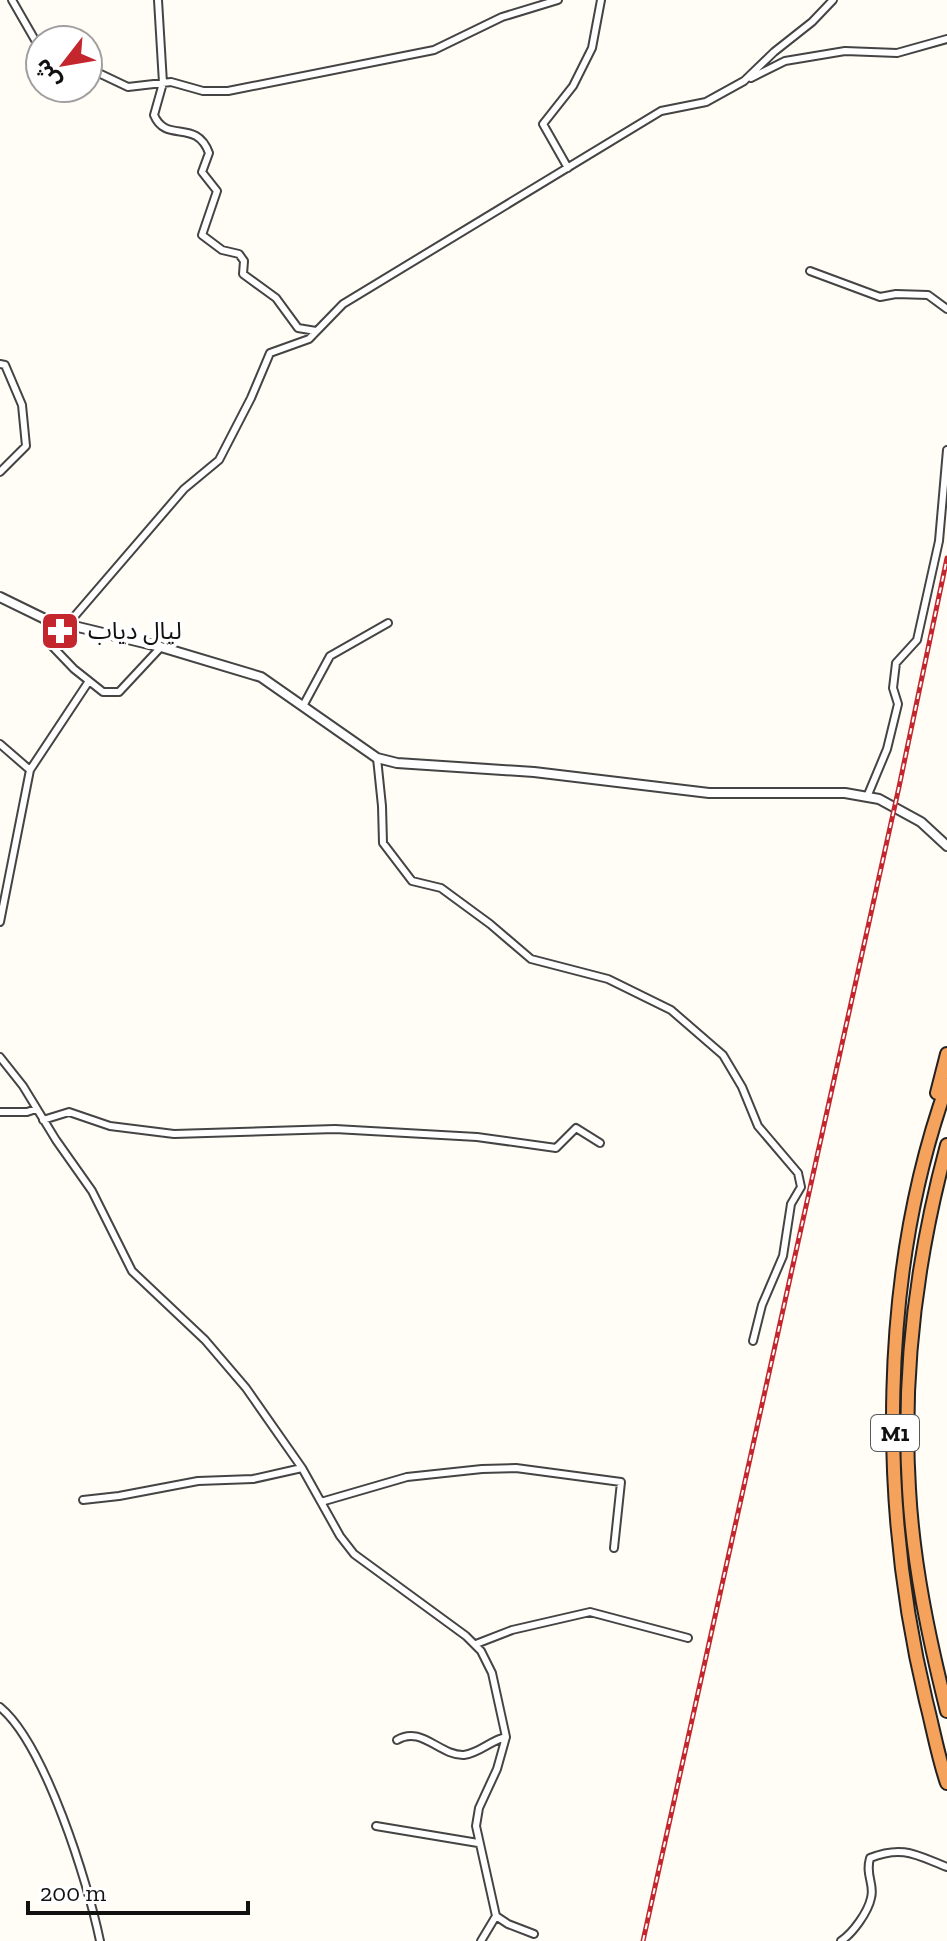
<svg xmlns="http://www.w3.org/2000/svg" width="947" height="1941" font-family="'Zilla Slab','Noto Sans Arabic',serif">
	<rect width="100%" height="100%" fill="#fffdf5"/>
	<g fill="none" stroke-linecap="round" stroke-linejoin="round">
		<g stroke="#444" stroke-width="10">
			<path id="minor" d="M12,0L35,40L40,42
				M158,0L163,83L154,115C166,144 196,118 209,153L202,172L217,191L202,235L222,250L239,254L244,261L243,274L276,298L298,328L316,331
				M88,68L128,87L171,82L203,91H228L434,50L502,17L558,0
				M751,78L785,61L845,51L897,53L947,39
				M568,168L543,124L573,86L592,48L601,0
				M810,271L880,297L896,294L928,295L947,309
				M0,364L5,365L22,405L26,446L0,472
				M45,619L51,645L74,669L103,692H119L161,647
				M67,625L184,489L219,460L251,398L270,353L309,339L343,304L661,111L706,102L744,81L774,52L812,22L833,0
				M303,706L330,656L388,623
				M0,744L30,770L0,922
				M377,758L382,806L383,843L412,881L441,888L490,924L531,959L608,979L671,1010L723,1055L742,1087L758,1126L798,1173L801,1187L791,1204L783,1256L762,1305L753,1341
				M30,770L89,681
				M867,797L887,749L898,704L893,688L896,663L917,640L939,541L947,450
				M0,1057L23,1086L56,1140L92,1191L132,1271L205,1340L246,1388L302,1468L340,1536L354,1554L466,1636L481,1651L492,1673L506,1737L497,1769L479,1808L476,1826L496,1916L481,1941
				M0,1112H27L36,1109
				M43,1120L69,1112L110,1126L174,1134L335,1129L477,1137L556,1148L576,1128L600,1143
				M83,1500L119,1496L198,1481L253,1479L302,1468
				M321,1502L407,1477L482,1469L516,1468L621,1482L614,1548
				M476,1644L512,1630L590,1612L688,1638
				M0,1707C45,1744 88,1883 100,1941
				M397,1740C421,1725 440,1756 464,1755C480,1753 491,1740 506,1737
				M376,1826L478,1843
				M496,1916L508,1924L534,1934
				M841,1941C853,1933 868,1912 871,1898C875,1884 865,1876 870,1858C903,1845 916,1855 947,1867"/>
		</g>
		<g stroke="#444" stroke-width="12">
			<path id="tertiary" d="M0,597L45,619L161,647L261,677L377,758L397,763L534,772L709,793H845L879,799L921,822L947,846"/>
		</g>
		<g stroke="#222" stroke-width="16">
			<path id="motorway" d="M947,1085C879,1275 879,1505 926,1701C933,1728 938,1757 947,1783
				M937,1093L947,1054
				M947,1145C917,1256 902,1374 909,1489C913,1564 929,1639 947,1711"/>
		</g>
		<use href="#minor" stroke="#fff" stroke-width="6"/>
		<use href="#tertiary" stroke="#fff" stroke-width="8"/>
		<use href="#motorway" stroke="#f5a25d" stroke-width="12"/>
		<g stroke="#c4262e" stroke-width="5">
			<path id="rail" d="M643,1941L899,787L947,558"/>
		</g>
		<use href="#rail" stroke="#fff" stroke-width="2" stroke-dasharray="6" stroke-linecap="butt"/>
	</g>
	<defs>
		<g id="pharmacy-square" transform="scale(2)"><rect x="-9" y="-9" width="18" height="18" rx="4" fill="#c4262e" stroke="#fff"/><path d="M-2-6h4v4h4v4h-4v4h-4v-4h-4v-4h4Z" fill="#fff"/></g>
	</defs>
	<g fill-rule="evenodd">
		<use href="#pharmacy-square" x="60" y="631"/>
	</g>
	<g text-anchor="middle" stroke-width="8" stroke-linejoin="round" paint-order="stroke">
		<rect fill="#fff" stroke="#585858" stroke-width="2" x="871" y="1415" width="48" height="36" rx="6"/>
		<g font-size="22" font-weight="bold" fill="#111">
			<text x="895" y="1441">M1</text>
		</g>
		<g font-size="24" fill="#111" stroke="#fff" text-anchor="start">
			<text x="88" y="639">ليال دياب</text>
		</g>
	</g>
	<g transform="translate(64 64) rotate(239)"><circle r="38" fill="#ffffff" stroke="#a0a0a0" stroke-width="2"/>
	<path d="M0-6L14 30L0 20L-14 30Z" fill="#c4262e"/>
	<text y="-12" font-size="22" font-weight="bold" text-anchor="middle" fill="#111111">ش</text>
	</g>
	<path d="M28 1901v12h220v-12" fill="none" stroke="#111111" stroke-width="4"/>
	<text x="40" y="1901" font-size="24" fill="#111111" stroke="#ffffff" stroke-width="6" paint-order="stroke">200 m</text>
</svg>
